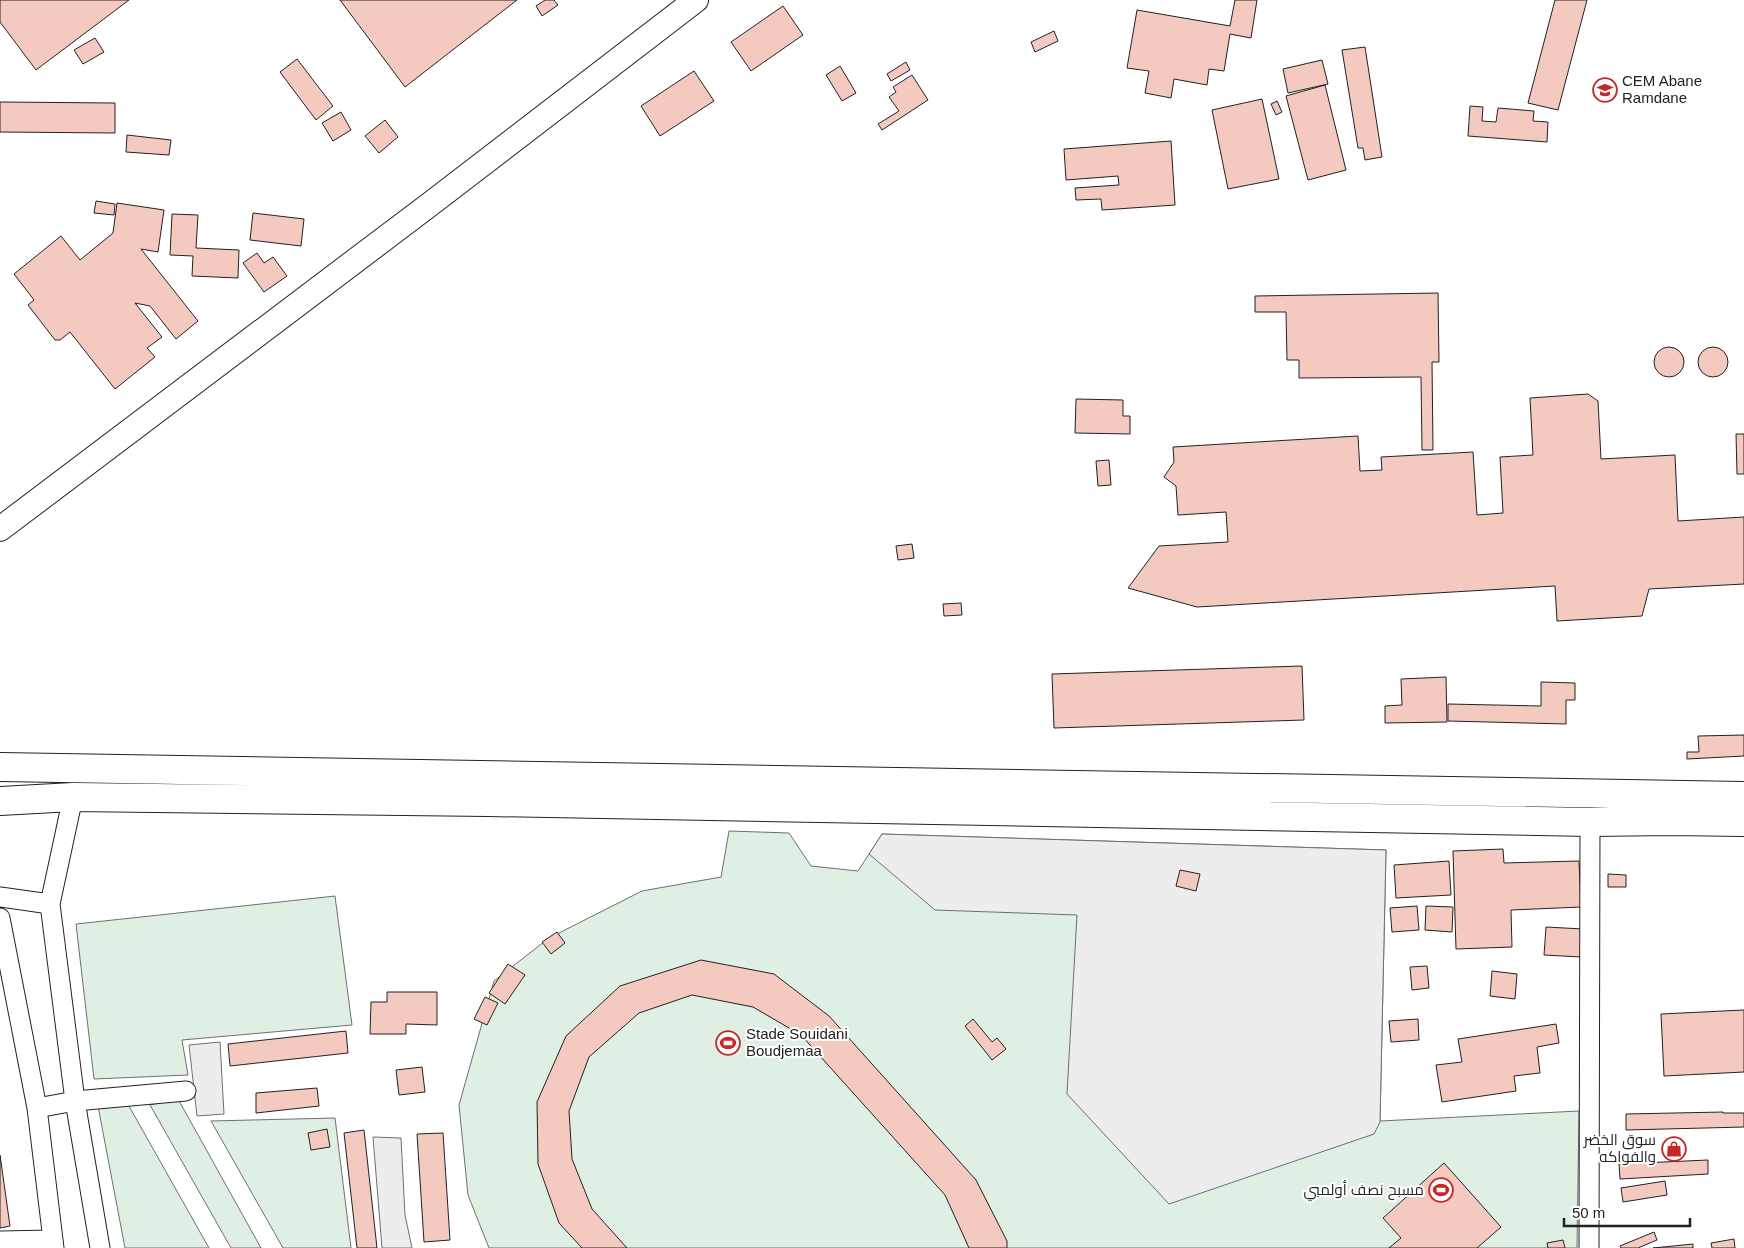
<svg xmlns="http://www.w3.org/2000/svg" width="1744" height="1248" font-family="Arial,Cairo,sans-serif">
	<rect width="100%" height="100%" fill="#fff"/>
	<path fill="#e0efe3" stroke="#6f6f6f" d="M729,831L789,833L811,866L858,871L882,834L1386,850L1380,1121L1579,1111L1577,1248H489L468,1195L459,1105L494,981L549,938L642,891L721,877Z
		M335,896L352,1025L182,1040L188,1075L94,1079L76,924Z
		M125,1099L209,1248H125L97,1101Z
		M178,1099L261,1248H231L150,1105Z
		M335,1118L351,1248H283L211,1121Z"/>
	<path fill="#ededed" stroke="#6f6f6f" d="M882,834L1386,850L1380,1122L1374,1134L1169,1204L1067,1094L1077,915L935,910L869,854Z
		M220,1042L224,1114L197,1116L189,1045Z
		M373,1137L401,1138L405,1215L412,1248H382Z"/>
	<path fill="#f3c9c0" stroke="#222" d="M0,0H129L36,70L0,22Z
		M340,0H517L405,87Z
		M545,0H554L558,5L542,16L536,6Z
		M1235,0H1257L1251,38L1230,34L1224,71L1209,69L1207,85L1174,79L1171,98L1145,93L1149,71L1127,68L1137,10L1230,26Z
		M1555,0H1587L1558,110L1528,103Z
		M783,6L803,35L751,71L731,42Z
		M1054,31L1058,41L1035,52L1031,42Z
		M95,38L104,52L83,64L74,50Z
		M1365,47L1382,157L1365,160L1363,148H1358L1342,50Z
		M297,59L333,106L316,120L280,72Z
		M1322,60L1328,84L1288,93L1283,69Z
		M906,62L910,70L891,81L887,74Z
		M840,66L856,93L842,101L826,75Z
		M694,71L714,101L660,136L641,106Z
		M912,75L928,100L882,130L878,124L899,111L889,97L896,92L893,87Z
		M1325,85L1346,170L1308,180L1286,96Z
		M1262,99L1279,179L1228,189L1212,110Z
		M1277,101L1282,112L1276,115L1271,104Z
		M0,102L115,103V133L0,132Z
		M1470,106L1483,107L1482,121L1496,122L1498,108L1534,111L1533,121L1548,122L1547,142L1468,136Z
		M341,112L351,130L333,141L322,123Z
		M385,120L398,137L379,153L365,136Z
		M127,135L171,140L169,155L126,152Z
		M1171,141L1175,205L1102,210L1101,199L1076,200L1075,188L1119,185L1118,176L1066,180L1064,149Z
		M96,201L115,204L114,215L94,213Z
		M117,203L164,210L158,252L141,249L198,321L176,339L150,306L135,303L162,337L147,348L155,357L115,389L70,332L60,340H55L28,305L34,300L14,274L61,236L80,260L113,233Z
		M253,213L304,219L301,246L250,240Z
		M172,214L198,215L196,248L239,250L238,278L192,276L193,256L170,255Z
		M257,253L264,263L273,257L287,276L264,292L243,263Z
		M1438,293L1439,362H1432L1433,450H1422L1421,377L1299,378V360H1287L1286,312H1255V296Z
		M1698 362a15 15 0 1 1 30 0a15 15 0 1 1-30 0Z
		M1654 362a15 15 0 1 1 30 0a15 15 0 1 1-30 0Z
		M1588,394L1598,401L1601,459L1675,455L1678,521L1744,517V584L1649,589L1642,616L1557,621L1555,586L1197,607L1128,588L1159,546L1228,542L1226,512L1178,515L1176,486L1164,477L1174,462L1173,447L1358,436L1360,471L1382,470L1381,457L1473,452L1477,515L1503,513L1500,457L1533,455L1530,398Z
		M1076,399L1123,400V416H1130V434L1075,433Z
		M1736,434H1744V474H1737Z
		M1109,460L1111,485L1098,486L1096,461Z
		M912,544L914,558L898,560L896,546Z
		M961,603L962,615L944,616L943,604Z
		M1302,666L1304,720L1054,728L1052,674Z
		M1446,677L1447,722L1385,723V706L1402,705L1401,679Z
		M1541,682L1575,683V700H1566V724L1448,721V704L1541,706Z
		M1744,735V756L1687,759V752H1699L1698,736Z
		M1503,849L1504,863L1579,861L1581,907L1511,910L1512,947L1456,949L1453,851Z
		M1449,861L1451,895L1396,898L1394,865Z
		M1180,870L1200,874L1196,891L1176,886Z
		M1608,874L1626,875V887H1608Z
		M1417,906L1419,930L1392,932L1390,908Z
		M1426,906L1453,907L1452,932L1425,930Z
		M1546,927L1583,929L1581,957L1544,955Z
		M557,932L565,943L551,954L542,942Z
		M701,960L774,974L829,1016L976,1180L1007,1241V1248H969L945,1195L801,1035L753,1007L692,995L639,1013L589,1057L569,1111L572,1159L592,1209L627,1248H582L559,1223L538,1164L537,1102L566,1036L620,986Z
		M508,964L525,975L505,1004L489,993Z
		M1427,966L1429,988L1412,990L1410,967Z
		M1492,971L1517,974L1515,999L1490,996Z
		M387,992H437V1025L406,1024V1034H370L371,1002H387Z
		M485,997L498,1003L487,1025L474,1019Z
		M1744,1010V1072L1664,1076L1661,1014Z
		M973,1019L992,1042L997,1038L1006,1049L992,1060L965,1026Z
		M1418,1019L1419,1040L1391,1042L1389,1021Z
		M1556,1024L1559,1043L1537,1047L1540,1073L1514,1076L1516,1091L1442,1102L1436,1065L1462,1062L1458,1039Z
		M346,1031L348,1053L230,1066L228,1044Z
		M422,1067L425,1092L399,1095L396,1070Z
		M317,1088L319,1106L256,1113V1093Z
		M1723,1112V1113H1744V1127L1626,1130V1114Z
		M327,1129L330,1147L311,1150L308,1133Z
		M364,1130L377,1248H357L344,1133Z
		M443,1133L450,1240L424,1242L417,1134Z
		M0,1155L10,1226L0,1228Z
		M1708,1160V1174L1620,1179L1619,1164Z
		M1444,1163L1501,1227L1477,1248H1389L1401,1238L1383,1218Z
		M1665,1181L1667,1195L1623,1202L1621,1188Z
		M1654,1232L1657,1240L1638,1248H1621L1620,1246Z
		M1734,1239L1735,1248H1712L1711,1243Z
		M1563,1240L1565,1248H1548L1547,1243Z
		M1693,1244V1248H1653Z"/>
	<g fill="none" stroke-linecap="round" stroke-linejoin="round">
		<g stroke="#222" stroke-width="21">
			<path id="minor" d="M73,797L50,904L75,1101L100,1248
				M0,897L50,904
				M0,918L37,1108L54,1248
				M37,1108L75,1101L186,1091
				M0,1241L53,1240
				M1589,1248L1590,822"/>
		</g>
		<g stroke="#222" stroke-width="26">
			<path id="major" d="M0,529L429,205L696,0"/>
		</g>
		<g stroke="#222" stroke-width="30">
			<path id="highway" d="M0,767L1744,796
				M0,801L73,797L488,802L1590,822L1672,821L1744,822"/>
		</g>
		<use href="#minor" stroke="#fff" stroke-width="19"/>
		<use href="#major" stroke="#fff" stroke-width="24"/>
		<use href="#highway" stroke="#fff" stroke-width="28"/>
	</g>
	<defs>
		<g id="school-ring" transform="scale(1.25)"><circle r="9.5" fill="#fff" stroke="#c62828" stroke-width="1.5"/><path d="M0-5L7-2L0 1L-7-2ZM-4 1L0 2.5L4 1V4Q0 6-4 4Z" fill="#c62828"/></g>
		<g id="stadium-ring" transform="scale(1.25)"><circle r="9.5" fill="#fff" stroke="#c62828" stroke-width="1.5"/><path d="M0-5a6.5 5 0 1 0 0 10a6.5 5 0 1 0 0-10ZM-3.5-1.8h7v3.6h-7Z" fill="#c62828"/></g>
		<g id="shop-ring" transform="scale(1.25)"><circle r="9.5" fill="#fff" stroke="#c62828" stroke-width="1.5"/><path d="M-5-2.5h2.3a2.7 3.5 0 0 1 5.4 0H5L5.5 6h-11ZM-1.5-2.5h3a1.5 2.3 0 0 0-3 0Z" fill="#c62828"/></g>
	</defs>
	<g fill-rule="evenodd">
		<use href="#school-ring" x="1605" y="90"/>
		<use href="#stadium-ring" x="728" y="1043"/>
		<use href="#shop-ring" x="1674" y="1149"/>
		<use href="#stadium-ring" x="1441" y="1190"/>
	</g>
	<g text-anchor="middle" stroke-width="4" stroke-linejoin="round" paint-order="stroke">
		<g font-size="15" fill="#222" stroke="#fff" text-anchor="start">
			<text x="1622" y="86">CEM Abane<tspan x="1622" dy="17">Ramdane</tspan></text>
			<text x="746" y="1039">Stade Souidani<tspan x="746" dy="17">Boudjemaa</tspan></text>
			<text x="1656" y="1145" text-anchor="end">سوق الخضر<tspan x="1656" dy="17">والفواكه</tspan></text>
			<text x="1424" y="1195" text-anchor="end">مسبح نصف أولمبي</text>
		</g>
	</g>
	<path d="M1564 1218v8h126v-8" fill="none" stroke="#222222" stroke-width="2.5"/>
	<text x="1572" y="1218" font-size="15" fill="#222222" stroke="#ffffff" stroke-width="4" paint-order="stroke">50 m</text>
</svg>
